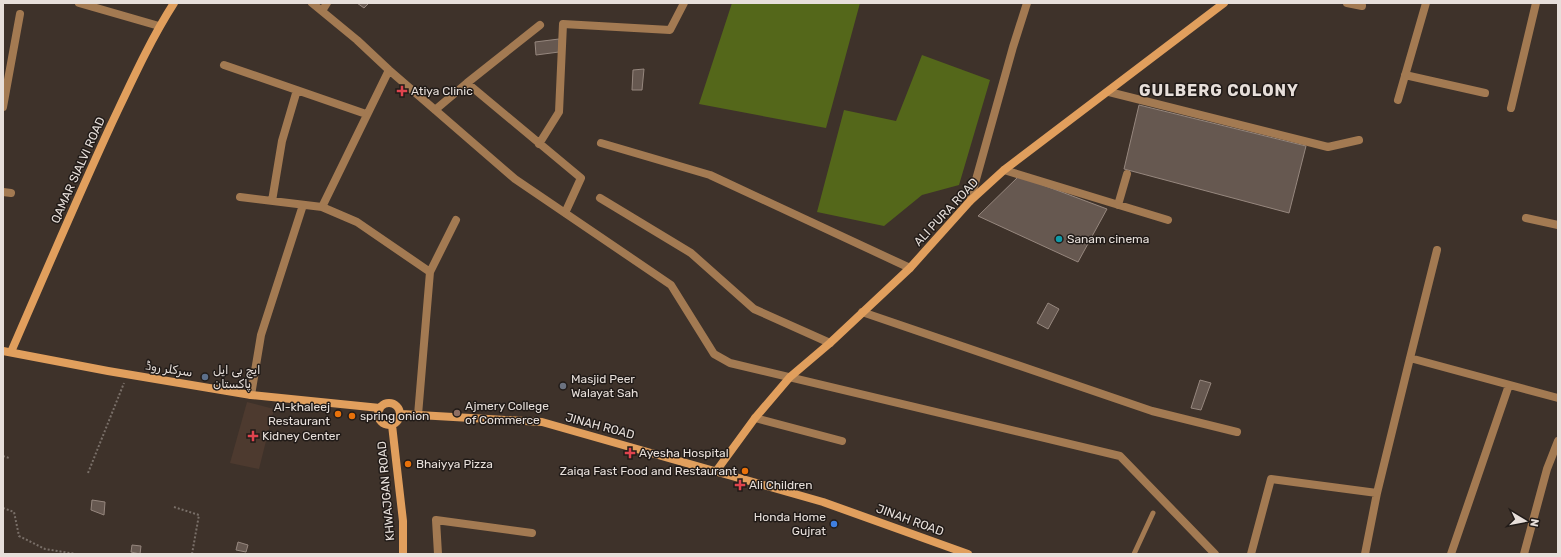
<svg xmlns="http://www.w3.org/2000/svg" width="1561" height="557" font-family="Rubik,Cairo,sans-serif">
	<rect width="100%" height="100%" fill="#3e322a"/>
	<path fill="#4d3a2f" d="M247,402L274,409L259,469L230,463Z"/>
	<path fill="#54671a" d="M732,3H860L826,128L699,104Z
		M922,55L990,80L959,185L922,195L884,226L817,212L844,110L896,121Z"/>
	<path fill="#665850" stroke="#96877e" d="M357,3H369L364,8Z
		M559,39V52L536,55L535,42Z
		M644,69L642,90H632L633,70Z
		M1139,105L1306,146L1289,213L1124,169Z
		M1019,176L1107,209L1078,262L978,216Z
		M1048,303L1059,309L1048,329L1037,323Z
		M1200,380L1211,383L1201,410L1191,408Z
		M92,500L105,502L104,515L91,510Z
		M238,542L248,545L246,552L236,550Z
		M132,545L141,546L140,554L131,552Z"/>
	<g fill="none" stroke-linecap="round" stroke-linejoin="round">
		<path stroke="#796f68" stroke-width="2" stroke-dasharray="2 2" stroke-linecap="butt" d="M3,456L9,458
			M88,473L124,383
			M174,507L199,515L192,554
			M3,508L14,512L19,536L45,549L76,554"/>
		<path stroke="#a37a52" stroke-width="5" d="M1134,554L1153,513"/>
		<path stroke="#a37a52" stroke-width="8" d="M79,3L159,26
			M312,3L357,40L389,70L515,179L671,285L714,354L730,363L1120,456L1215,554
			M1347,3L1362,6
			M322,11L327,3
			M224,65L366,114
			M1405,75L1485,93
			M467,83L540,25
			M1109,92L1328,147L1359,140
			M1398,100L1426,3
			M3,107L20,14
			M1511,108L1536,3
			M435,110L467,83L581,178L565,213
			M601,143L710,175L910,268
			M539,144L559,112L563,24L670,30L684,3
			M1004,170L1168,220
			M3,192L11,193
			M240,197L322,207L357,222L430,272
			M600,198L691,253L754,309L830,343
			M272,201L282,141L297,90
			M970,201L1013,47L1027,3
			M1118,205L1127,174
			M322,207L389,70
			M1526,218L1558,225
			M862,312L1152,411L1237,432
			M1410,358L1437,250
			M251,395L261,335L303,205
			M418,415L430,272L456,220
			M755,418L842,441
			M438,554L436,520L532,533
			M1251,554L1271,479L1377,493
			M1365,554L1377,493L1410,358L1558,398
			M1451,554L1509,385
			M1524,554L1547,469L1558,441"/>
		<path stroke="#e19f5d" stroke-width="8" d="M3,351L108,371L251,395L380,408
			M11,352C44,276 76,201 110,127C130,85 149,42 174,3
			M378 414a11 11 0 1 1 22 0a11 11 0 1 1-22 0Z
			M401,414L542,422L823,502L968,554
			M392,425L403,521V554
			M717,470L755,418L790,377L830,343L910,268L970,201L1004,170L1224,3"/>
	</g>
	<g fill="#e0444e" stroke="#211b18" stroke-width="1.5">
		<path d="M400 85h4v4h4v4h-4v4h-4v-4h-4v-4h4z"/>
		<path d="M251 430h4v4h4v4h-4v4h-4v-4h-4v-4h4z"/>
		<path d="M628 447h4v4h4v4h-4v4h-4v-4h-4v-4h4z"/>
		<path d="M738 479h4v4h4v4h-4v4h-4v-4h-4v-4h4z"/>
	</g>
	<circle fill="#0f9aa8" stroke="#211b18" stroke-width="1.5" cx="1059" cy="239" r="4"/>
	<circle fill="#5c6f8a" stroke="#211b18" stroke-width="1.5" cx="205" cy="377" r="4"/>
	<circle fill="#6b7280" stroke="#211b18" stroke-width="1.5" cx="563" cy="386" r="4"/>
	<circle fill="#8d6e63" stroke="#211b18" stroke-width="1.5" cx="457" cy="413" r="4"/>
	<g fill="#e8710a" stroke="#211b18" stroke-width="1.5">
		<circle cx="338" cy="414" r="4"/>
		<circle cx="352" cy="416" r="4"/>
		<circle cx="408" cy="464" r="4"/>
		<circle cx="745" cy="471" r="4"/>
	</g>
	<circle fill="#3f7fe0" stroke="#211b18" stroke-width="1.5" cx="834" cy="524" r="4"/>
	<g text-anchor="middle" stroke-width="3" stroke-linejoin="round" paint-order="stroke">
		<g font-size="12" fill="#e7dfda" stroke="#211b18" text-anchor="start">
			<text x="411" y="95">Atiya Clinic</text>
			<text x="1067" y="243">Sanam cinema</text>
			<text x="213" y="374">ایچ بی ایل<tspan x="213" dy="14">پاکستان</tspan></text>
			<text x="571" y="383">Masjid Peer<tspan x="571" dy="14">Walayat Sah</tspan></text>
			<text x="465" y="410">Ajmery College<tspan x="465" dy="14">of Commerce</tspan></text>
			<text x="330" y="411" text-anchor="end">Al-khaleej<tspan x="330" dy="14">Restaurant</tspan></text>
			<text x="360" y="420">spring onion</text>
			<text x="262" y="440">Kidney Center</text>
			<text x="639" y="457">Ayesha Hospital</text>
			<text x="416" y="468">Bhaiyya Pizza</text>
			<text x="737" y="475" text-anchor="end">Zaiqa Fast Food and Restaurant</text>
			<text x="749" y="489">Ali Children</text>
			<text x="826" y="521" text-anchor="end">Honda Home<tspan x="826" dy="14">Gujrat</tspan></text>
		</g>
		<g font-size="12" fill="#e7dfda" stroke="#211b18">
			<text transform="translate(78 170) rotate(-66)" y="4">QAMAR SIALVI ROAD</text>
			<text transform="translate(946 212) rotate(-47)" y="4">ALI PURA ROAD</text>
			<text transform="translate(169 369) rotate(9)" y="4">سرکلر روڈ</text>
			<text transform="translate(600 426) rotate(15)" y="4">JINAH ROAD</text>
			<text transform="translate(386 491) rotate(-95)" y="4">KHWAJGAN ROAD</text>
			<text transform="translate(910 520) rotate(20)" y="4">JINAH ROAD</text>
		</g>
		<g font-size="16" font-weight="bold" letter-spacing="1" fill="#e7dfda" stroke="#211b18">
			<text x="1219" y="96">GULBERG COLONY</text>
		</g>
	</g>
	<rect width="1561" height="557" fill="none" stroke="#e7dfda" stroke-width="8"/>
	<g transform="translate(1525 521) rotate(100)" stroke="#211b18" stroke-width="3" paint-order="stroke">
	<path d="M0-3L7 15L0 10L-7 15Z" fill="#e7dfda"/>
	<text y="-6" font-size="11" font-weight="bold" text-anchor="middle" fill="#e7dfda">N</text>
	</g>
</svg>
